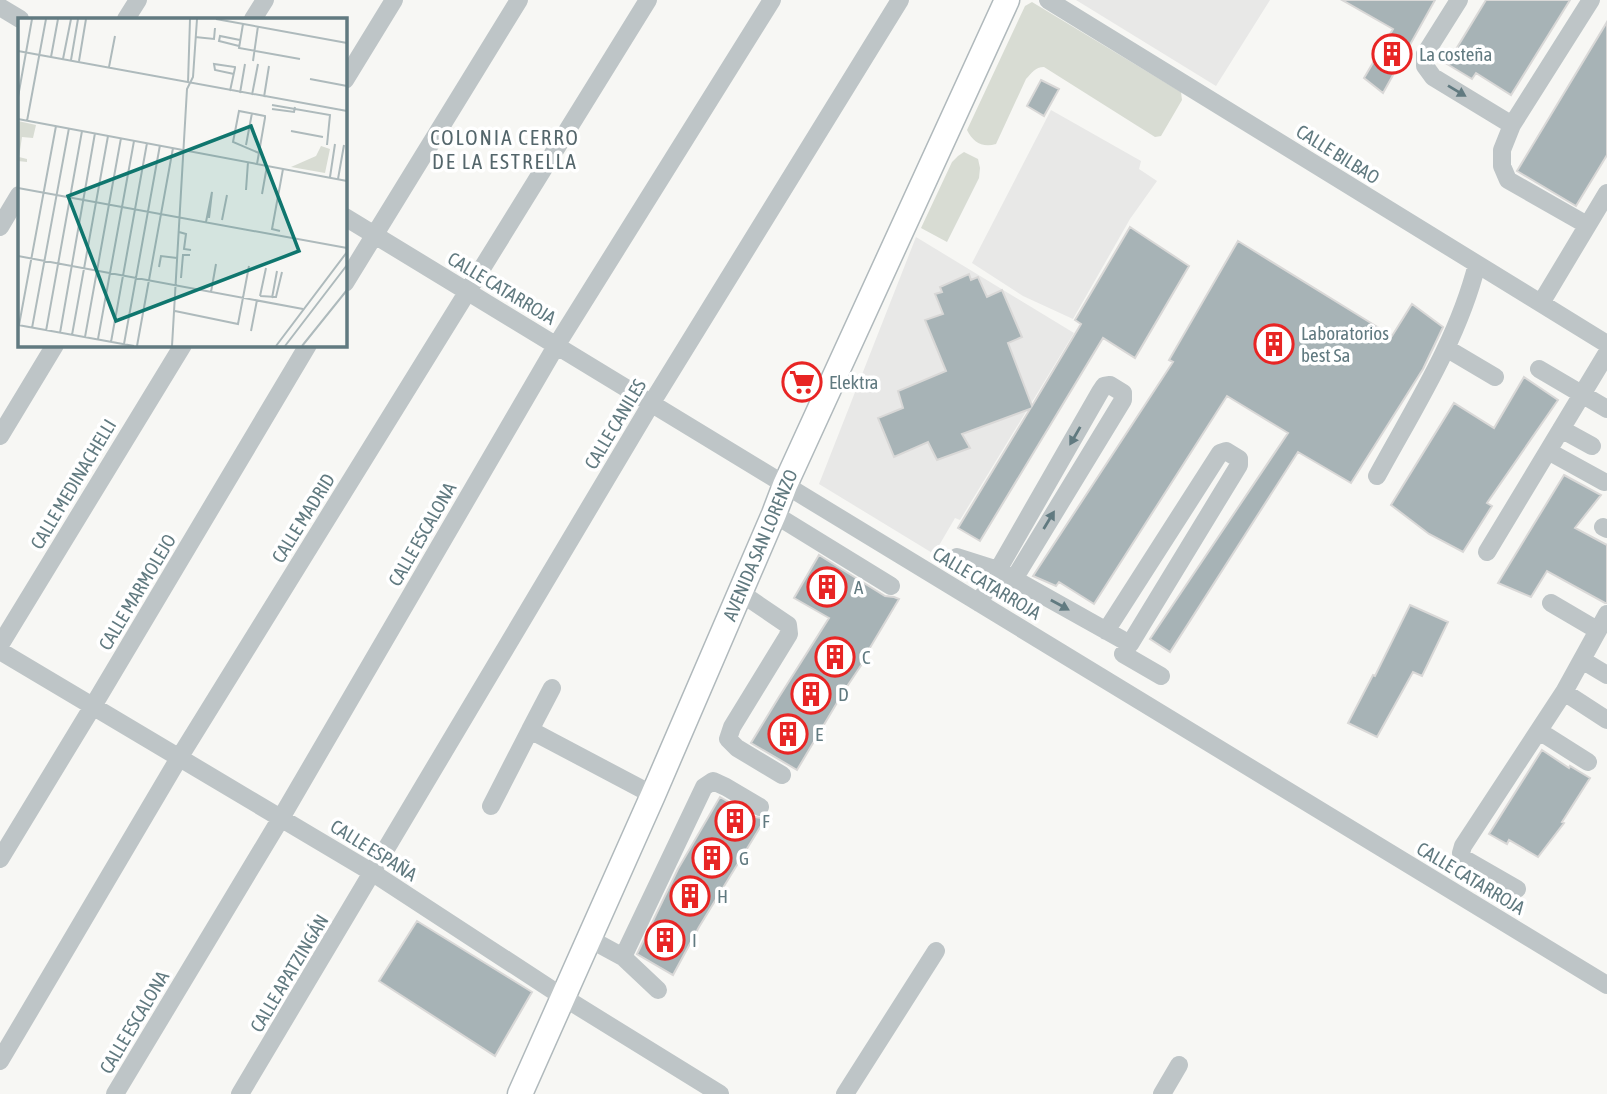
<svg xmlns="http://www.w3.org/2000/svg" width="1607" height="1094" font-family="'Asap Condensed',sans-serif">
	<rect width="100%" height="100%" fill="#f7f7f4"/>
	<path fill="#e8e8e7" d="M1076,0H1270L1216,86Z
		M1051,110L1141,161L1139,169L1157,181L1130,219L1073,319L1023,296L972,263Z
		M916,237L1074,333L960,520L955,518L934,554L819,484Z"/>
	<path fill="#d8dcd3" d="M1032,2L1181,92L1182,100L1161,136L1155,137L1044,67C1035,67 1032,73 1026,79L996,144C982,148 973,142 967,130L1025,6Z
		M964,152L978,159L980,168L979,178L947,242L921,228L952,162L958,156Z"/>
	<path fill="#a7b3b6" stroke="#d9d8d7" stroke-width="2" d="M1342,0H1435L1383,93L1364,78L1393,29Z
		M1486,0H1570L1511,95L1476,73L1472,79L1447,64Z
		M1607,22V155L1576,206L1517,171Z
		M1041,80L1059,89L1044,116L1027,106Z
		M1130,227L1189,266L1135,358L1103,338L980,541L958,528L1030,409L962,434L970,448L937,460L928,442L894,457L878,418L903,408L898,391L946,371L925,320L943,314L935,294L942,292L940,287L969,274L971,280L978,277L987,297L1002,290L1022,337L1008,343L1032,406L1081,324L1075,320Z
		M1238,241L1392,336L1412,304L1443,327L1423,369L1351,483L1298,452L1170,652L1150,639L1288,433L1227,396L1094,604L1059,582L1056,586L1033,576L1173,362L1169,360Z
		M1524,377L1558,400L1487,503L1492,506L1463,552L1429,534L1391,505L1454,403L1494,428Z
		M1564,475L1601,495L1575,528L1607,545V603H1605L1547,571L1531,597L1498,583Z
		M819,555L885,596L894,597L899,599L868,651L870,652L844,691L797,770L751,743L779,697L829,618L794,598Z
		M1410,605L1448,622L1422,676L1413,672L1377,737L1348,723L1373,675L1375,676Z
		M1542,750L1569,768L1570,766L1590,778L1562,822L1564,823L1538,857L1509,840L1507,844L1489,834Z
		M720,797L755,817L761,818L767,816L699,927L673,975L637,954L678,869Z
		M417,921L532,992L495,1056L379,981Z"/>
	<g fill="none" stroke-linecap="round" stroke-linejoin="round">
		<g stroke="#b0b9bc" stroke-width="27">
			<path id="secondary" d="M520,1094L653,795L774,514L785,485L1007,0"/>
		</g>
		<path stroke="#bec5c7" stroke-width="18" d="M1048,0L1607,344
			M1459,0L1425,54V66L1433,77L1512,125
			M0,7L20,19
			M126,19L138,0
			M253,19L265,0
			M345,80L394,0
			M345,217L1607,985
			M1587,225L1508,180L1502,166V150L1512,125L1591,0
			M0,227L19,195
			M345,283L519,0
			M1541,303L1607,193
			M1446,348L1495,377
			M1539,369L1607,409
			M1561,429L1592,446
			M0,436L55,345
			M1548,451L1604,482
			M1377,476C1414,408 1458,340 1477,264
			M774,514L891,586
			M1603,527L1607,529
			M1487,552L1607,353
			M957,557L998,570L1130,644L1239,465V459L1226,451L1220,453L1106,631
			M741,593L788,625L789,634L732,727L728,739L737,748L782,775
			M979,603L1100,392L1104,386L1110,385L1123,393V400L1014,579
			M1551,603L1597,630
			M0,645L183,345
			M0,651L373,873L563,997L720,1094
			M1123,654L1161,676
			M1582,660L1607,675
			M1564,692L1607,720
			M530,730L552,688
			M1539,731L1588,762
			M491,806L530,730L653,795
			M0,859L93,706L308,345
			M1517,889L1463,858L1461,853L1463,846L1564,692L1607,614
			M588,938L623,957L658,990
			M623,957L704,787L713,781L726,787L760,807
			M0,1061L179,758L648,0
			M115,1094L281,818L556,346L772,0
			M240,1094L651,404L900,0
			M845,1094L936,951
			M1162,1094L1179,1065"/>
		<use href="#secondary" stroke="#fff" stroke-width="24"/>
	</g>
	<defs><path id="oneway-solid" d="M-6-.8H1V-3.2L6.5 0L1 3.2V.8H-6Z" transform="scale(1.75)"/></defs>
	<g fill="#617a80">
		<use href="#oneway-solid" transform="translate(1457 91) rotate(31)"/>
		<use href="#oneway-solid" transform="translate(1075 436) rotate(120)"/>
		<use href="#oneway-solid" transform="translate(1049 520) rotate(-59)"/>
		<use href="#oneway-solid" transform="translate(1060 605) rotate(29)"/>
	</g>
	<defs>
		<g id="building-ring" transform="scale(2.0125)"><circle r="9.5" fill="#fff" stroke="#e82524" stroke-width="1.5"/><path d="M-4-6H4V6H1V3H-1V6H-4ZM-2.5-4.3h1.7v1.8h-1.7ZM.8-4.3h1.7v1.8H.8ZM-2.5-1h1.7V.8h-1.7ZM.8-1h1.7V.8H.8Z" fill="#e82524"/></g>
		<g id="supermarket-ring" transform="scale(2.0125)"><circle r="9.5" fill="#fff" stroke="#e82524" stroke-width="1.5"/><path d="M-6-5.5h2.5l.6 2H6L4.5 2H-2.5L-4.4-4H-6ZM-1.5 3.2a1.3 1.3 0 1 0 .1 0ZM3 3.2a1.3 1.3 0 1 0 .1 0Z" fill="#e82524"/></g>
	</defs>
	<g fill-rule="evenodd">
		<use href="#building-ring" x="1392" y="54"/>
		<use href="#building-ring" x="1274" y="344"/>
		<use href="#supermarket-ring" x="802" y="382"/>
		<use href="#building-ring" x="827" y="587"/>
		<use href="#building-ring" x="835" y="657"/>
		<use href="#building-ring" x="811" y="694"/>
		<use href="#building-ring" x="788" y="734"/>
		<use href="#building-ring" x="735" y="821"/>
		<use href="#building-ring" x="712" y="858"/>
		<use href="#building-ring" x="690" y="896"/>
		<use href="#building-ring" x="665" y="940"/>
	</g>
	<g text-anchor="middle" stroke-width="7" stroke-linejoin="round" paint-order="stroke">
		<g font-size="19" fill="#617a80" stroke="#fff" text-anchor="start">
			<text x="1419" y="61">La costeña</text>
			<text x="1301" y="340">Laboratorios<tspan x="1301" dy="22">best Sa</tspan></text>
			<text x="829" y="389">Elektra</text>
			<text x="854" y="594">A</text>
			<text x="862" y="664">C</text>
			<text x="838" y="701">D</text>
			<text x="815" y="741">E</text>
			<text x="762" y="828">F</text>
			<text x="739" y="865">G</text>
			<text x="717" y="903">H</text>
			<text x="692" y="947">I</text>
		</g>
		<g font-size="19" fill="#617a80" stroke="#fff">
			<text transform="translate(1338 154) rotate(32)" y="7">CALLE BILBAO</text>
			<text transform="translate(502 288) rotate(31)" y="7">CALLE CATARROJA</text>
			<text transform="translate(615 424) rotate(-59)" y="7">CALLE CANILES</text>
			<text transform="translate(73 484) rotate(-59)" y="7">CALLE MEDINACHELLI</text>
			<text transform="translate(303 518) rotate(-58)" y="7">CALLE MADRID</text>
			<text transform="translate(422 534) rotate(-60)" y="7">CALLE ESCALONA</text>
			<text transform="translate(760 545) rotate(-67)" y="7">AVENIDA SAN LORENZO</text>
			<text transform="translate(987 583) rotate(31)" y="7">CALLE CATARROJA</text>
			<text transform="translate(137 592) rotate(-59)" y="7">CALLE MARMOLEJO</text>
			<text transform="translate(374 850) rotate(32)" y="7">CALLE ESPAÑA</text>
			<text transform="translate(1471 878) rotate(31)" y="7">CALLE CATARROJA</text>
			<text transform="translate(289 973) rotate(-59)" y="7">CALLE APATZINGÁN</text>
			<text transform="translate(134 1022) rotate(-59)" y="7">CALLE ESCALONA</text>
		</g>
		<g font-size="21" letter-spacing="2" fill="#54666b" stroke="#fff">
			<text x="505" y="145">COLONIA CERRO<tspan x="505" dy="24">DE LA ESTRELLA</tspan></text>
		</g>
	</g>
	<g transform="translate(18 18)">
		<rect width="329" height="329" fill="#f7f7f4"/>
		<path d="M0,103L18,107L15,120L4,119L1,139L9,141V144L0,143ZM303,128L312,131L307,155L273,149L298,138Z" fill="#d8dcd3"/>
		<path fill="none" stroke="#aebabc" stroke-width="2" d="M198,1L329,25M225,6L221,30L282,41M177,19L196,21L197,10M221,28L201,23L202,18L222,22M0,33L329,93M33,39L40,1M45,41L53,1M53,42L60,1M61,43L68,1M235,43L240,8M91,49L97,18M292,61L329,68M170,65L172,1M212,73L217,50V49L196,46L197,52L216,56M222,75L227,46M234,77L240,46M0,79L14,1M246,79L251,48M254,87L312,97L309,127M254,91L276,94L277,89M0,101L329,163M9,103L28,1M273,113L305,119M228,127L234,95M239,146L247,100V98L221,93L215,124L241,135M312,159L317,126M320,161L326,127M0,170L329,230M228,172L230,144M244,176L249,148M204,202L209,177M188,204L194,174L191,200M262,213L254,211L265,151M161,214L168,216L166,231L173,232M0,238L285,291M141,249L143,238L159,240M163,260L165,237H172M193,274L198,246M242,278L258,279L264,254M242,278L248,250M254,280L259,253M157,293L220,306L231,248M0,307L116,328M1,307L38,108M14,310L51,110M28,313L64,113M233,313L239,282M42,315L77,115M54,317L90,118M67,319L103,120M80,321L116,123M93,324L129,125M106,326L142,127M119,328L155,130M154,328L169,71L175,59L179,1M258,328L329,234M267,328L329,247M284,328L329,272"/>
		<path fill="#0f766e" fill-opacity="0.15" stroke="#0f766e" stroke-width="3.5" d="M233,108L281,233L98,303L50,178Z"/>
		<rect width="329" height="329" fill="none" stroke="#617a80" stroke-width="3.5"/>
	</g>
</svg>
